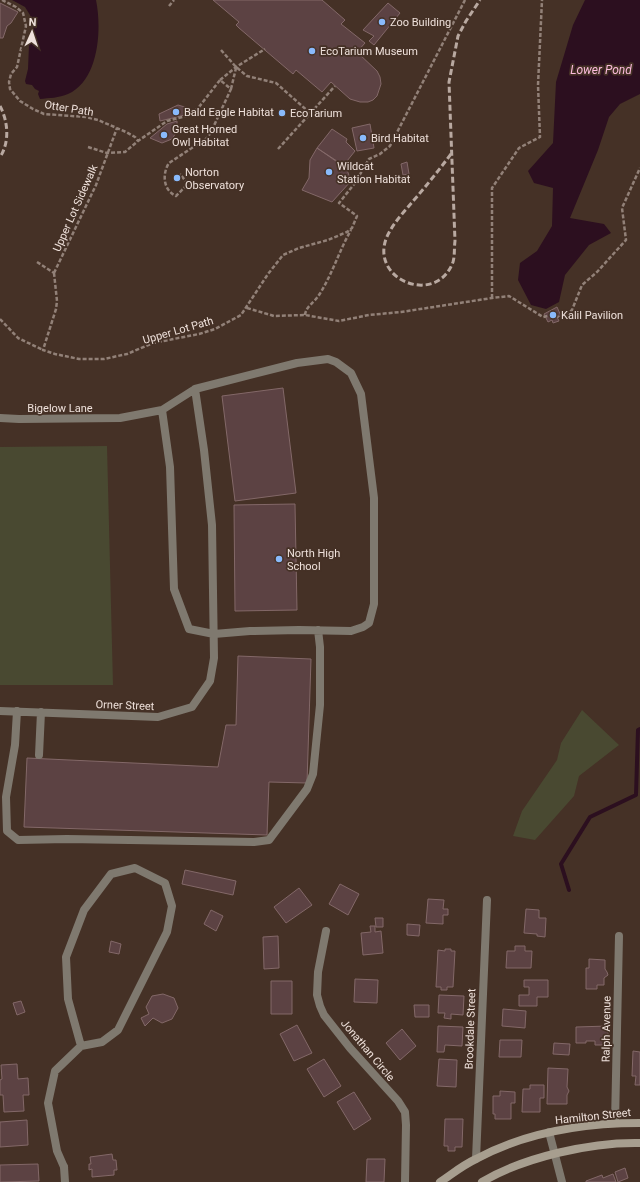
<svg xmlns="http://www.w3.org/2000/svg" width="640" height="1182" font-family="Roboto,sans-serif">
	<rect width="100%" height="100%" fill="#453126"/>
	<path fill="#494931" d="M107,446L113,685H0V447Z
		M582,710L619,745L579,776L574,796L535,840L513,836L522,811L557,760L561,743Z"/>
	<path fill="#2c0f1f" d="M12,0H96C102,29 99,80 68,94C59,98 49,98 40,99L38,94L39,91L35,89L32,85L26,84L25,81L28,69L29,45L33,26L30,15L25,7Z
		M585,0H640V94L620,104L609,117L598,150L570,218L604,224L611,233L589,245L565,275L559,302L546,309L531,305L518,280L520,263L537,251L552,226L553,188L534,183L528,171L553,143L556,82L573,25Z"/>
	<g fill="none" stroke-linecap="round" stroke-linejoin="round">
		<path stroke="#2c0f1f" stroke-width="4" d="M569,890L561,864L590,817L636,795L638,730L640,729"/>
	</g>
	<path fill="#5c4243" stroke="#836868" d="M213,0H322L345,20L341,24L365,43L357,52L377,71L380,77L381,84L377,96L373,100L368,102H360L350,99L331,82L322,92L296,70L293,74L239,28L236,25L239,22Z
		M0,3L18,12L11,23L7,26L3,38H0Z
		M388,3L400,13L374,45L369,41L374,36L363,30Z
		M178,105L188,108L189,114L160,121L159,114Z
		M177,121V131L172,139L162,143L150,138L167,124Z
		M370,124L374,148L357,151L352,128Z
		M332,129L347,139L346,142L355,151L343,166L317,148Z
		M317,148L346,167L351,181L332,202L302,190L309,178L310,160Z
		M407,162L409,174L403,175L401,164Z
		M176,176H178L180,178L178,181H176L174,177Z
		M557,307L561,316L557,317L559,321L553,323L552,320L548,322L544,314Z
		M283,388L296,493L235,501L222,396Z
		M295,504L297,610L235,611L234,505Z
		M238,656L311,659L307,783L269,782L267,835L24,827L27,758L218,767L226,725H236Z
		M185,870L236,881L233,895L182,884Z
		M340,884L359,894L348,915L329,904Z
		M299,888L312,905L286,923L274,907Z
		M428,899L444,900L443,909H448V915H443V924L426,923Z
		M526,909L539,910V918H546L545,937L537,936V934L524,933Z
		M211,910L223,916L216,931L204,924Z
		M375,918H383V927H376Z
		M407,924L420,925L419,936L407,935Z
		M370,926H375V932L381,931L383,953L363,955L361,933L371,932Z
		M278,936L279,968L264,969L263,937Z
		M111,941L121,944L119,954L109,952Z
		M515,946H525V951H532L531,968H506L507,951H515Z
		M445,949H451V951H455L453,987H447V990H441V987H436L438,950L445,951Z
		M589,959L605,960V969L607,972L608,975L604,978V985H597V989H586V968H589Z
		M355,979L378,980L377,1003L354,1002Z
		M524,980H548V997H537V1006H519V995H529V987H524Z
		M271,981H292V1014H271Z
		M163,994L174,998L178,1008L172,1019L162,1023L153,1018L145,1026L141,1018L149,1014L146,1007L152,996Z
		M439,995L464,996L463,1015L451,1014V1019L444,1018L445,1013H438Z
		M21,1001L25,1012L17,1015L13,1003Z
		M414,1005H429V1017H415Z
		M503,1009L526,1011L525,1028L502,1026Z
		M297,1025L312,1053L294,1061L280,1034Z
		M438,1026L463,1027L462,1046L445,1045L444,1052H437Z
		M608,1026V1045H595V1041H586V1043H576V1027Z
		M402,1029L416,1046L400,1060L386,1043Z
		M500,1040H522L521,1057H499Z
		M554,1043L570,1044L569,1055L553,1054Z
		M633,1051L640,1052V1085H635L636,1076H632Z
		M324,1059L341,1086L324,1097L307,1069Z
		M439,1059L457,1060L456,1087L437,1086Z
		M17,1064L18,1079L28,1078L29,1095H23L24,1111L4,1112L3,1095H0V1080L2,1079L1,1065Z
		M548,1068L568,1069L567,1087L569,1091L567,1095V1104H547Z
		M530,1085H544V1098H540V1112H522L523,1089H530Z
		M500,1091L515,1092V1103H511V1119H495V1114H493V1096H500Z
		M354,1092L371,1119L354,1130L337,1102Z
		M445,1119H463L462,1147H455V1151H448V1146H444Z
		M27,1120L28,1145L0,1147V1122Z
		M112,1154L113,1160H116L117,1170H114V1175L92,1177V1169L89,1170V1164H91L90,1157Z
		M367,1159H385L384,1182H366Z
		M38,1164L39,1181L0,1182V1165Z
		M625,1168L628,1178L618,1182L615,1172Z
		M613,1174L616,1182H586V1181L602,1175L603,1178Z"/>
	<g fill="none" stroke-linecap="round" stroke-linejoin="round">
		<path stroke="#928178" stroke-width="2.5" stroke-dasharray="4 2" stroke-linecap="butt" d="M2,0L16,7L23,13L26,26L17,67L11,74L9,82L10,89L20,101L33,109L44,114L86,117L98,120L126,132L135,137L138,141
			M169,6L174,0
			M221,50L236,67L247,76L276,83L310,113
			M220,80L236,67L265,49
			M231,89L236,68
			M88,147L107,153L125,152L138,141L167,121L190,115L199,107L220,80L231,89L211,132L207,138L169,163C162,174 163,190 176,196L188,184L180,174
			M278,149L335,86
			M37,262L54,273
			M54,273L57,301L56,309L43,350L55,354L79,359H104L127,354L153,343L199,334L215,329L241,315L268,274L283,255L299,248L328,240L347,232L352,228L357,216L339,203L355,183L369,159L380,154L390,146L465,0
			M54,273L96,185L117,128
			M492,298V188L519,148L540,137L538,85L542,0
			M247,308L274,316L305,315L339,321L369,315L401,312L492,298L509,296L543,317L552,315L563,318L572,310L582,285L597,272L626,240L622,208L640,168
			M305,315C306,306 314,303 319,295C332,275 339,251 351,230
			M0,319L18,338L43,350"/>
		<path stroke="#7f796f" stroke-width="8" d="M328,359L336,362L351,373L361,394L374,498V604L369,623L363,627L351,631L299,630L250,631L214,634L189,629L174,589L170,467L162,410L195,389L297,363Z
			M0,418L19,419L120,418L162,410
			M0,711L158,717L192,707L210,681L214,658L212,525L204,450L195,389
			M17,711L15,745L6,797L7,831L18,840L67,839L254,842L269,840L307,789L313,774L320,705V647L318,630
			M39,755L41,712
			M64,1167L57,1151L48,1103L55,1071L81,1046L68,999L66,957L84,910L111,874L135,868L165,883L172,906L167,932L118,1030L102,1042L81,1046"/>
		<path stroke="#7f796f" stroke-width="8" d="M326,931L318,972L317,995L320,1006L324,1015L350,1048L398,1101L405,1112L406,1125L405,1182
			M615,1123L619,936
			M476,1159L487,900
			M64,1167L65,1182"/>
		<path stroke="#7f796f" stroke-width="8" d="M549,1132L562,1182"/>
		<path stroke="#a79e8f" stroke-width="8" d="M440,1182C452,1174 463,1165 476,1159C526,1132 584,1123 640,1123
			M482,1182C524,1157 591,1142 640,1143"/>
		<path stroke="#b9a9a1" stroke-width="3" stroke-dasharray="6 3" stroke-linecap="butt" d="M0,106C8,121 10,142 0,157
			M451,154C439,170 427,185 414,200C404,212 392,224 386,239C371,281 437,306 453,262C455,255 454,248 455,241L449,82L458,36L466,21L480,0"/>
	</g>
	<g fill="#89bafc" stroke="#453126" stroke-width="1.5">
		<circle cx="382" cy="22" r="4"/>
		<circle cx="312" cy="51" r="4"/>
		<circle cx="176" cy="112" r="4"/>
		<circle cx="282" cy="113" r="4"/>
		<circle cx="164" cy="135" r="4"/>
		<circle cx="363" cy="138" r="4"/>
		<circle cx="329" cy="172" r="4"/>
		<circle cx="177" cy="178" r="4"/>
		<circle cx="553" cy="315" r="4"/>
		<circle cx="279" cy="559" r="4"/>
	</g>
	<g text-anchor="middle" stroke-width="3.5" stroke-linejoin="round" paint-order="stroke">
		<g font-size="11" fill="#eee0da" stroke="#453126" text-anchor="start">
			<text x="390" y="26">Zoo Building</text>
			<text x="320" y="55">EcoTarium Museum</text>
			<text x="184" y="116">Bald Eagle Habitat</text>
			<text x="290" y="117">EcoTarium</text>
			<text x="172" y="133">Great Horned<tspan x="172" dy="13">Owl Habitat</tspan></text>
			<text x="371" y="142">Bird Habitat</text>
			<text x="337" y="170">Wildcat<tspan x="337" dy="13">Station Habitat</tspan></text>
			<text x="185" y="176">Norton<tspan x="185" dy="13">Observatory</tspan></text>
			<text x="561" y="319">Kalil Pavilion</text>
			<text x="287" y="557">North High<tspan x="287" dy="13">School</tspan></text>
		</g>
		<g font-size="11" fill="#eee0da" stroke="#453126">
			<text transform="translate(69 108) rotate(9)" y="4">Otter Path</text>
			<text transform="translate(75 208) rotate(-66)" y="4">Upper Lot Sidewalk</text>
			<text transform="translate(178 330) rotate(-16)" y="4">Upper Lot Path</text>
			<text x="60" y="412">Bigelow Lane</text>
			<text transform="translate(125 705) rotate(2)" y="4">Orner Street</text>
			<text transform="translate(470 1029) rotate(-88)" y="4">Brookdale Street</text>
			<text transform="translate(606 1029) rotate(-89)" y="4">Ralph Avenue</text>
			<text transform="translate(368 1050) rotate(50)" y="4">Jonathan Circle</text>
			<text transform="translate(593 1116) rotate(-6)" y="4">Hamilton Street</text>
		</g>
		<g font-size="12" font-style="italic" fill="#fbbbdc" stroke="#453126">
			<text x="601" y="74">Lower Pond</text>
		</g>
	</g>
	<g transform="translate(32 32) rotate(3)" stroke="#453126" stroke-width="3" paint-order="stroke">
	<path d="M0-3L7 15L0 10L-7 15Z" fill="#eee0da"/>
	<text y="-6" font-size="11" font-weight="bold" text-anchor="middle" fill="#eee0da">N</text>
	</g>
</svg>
